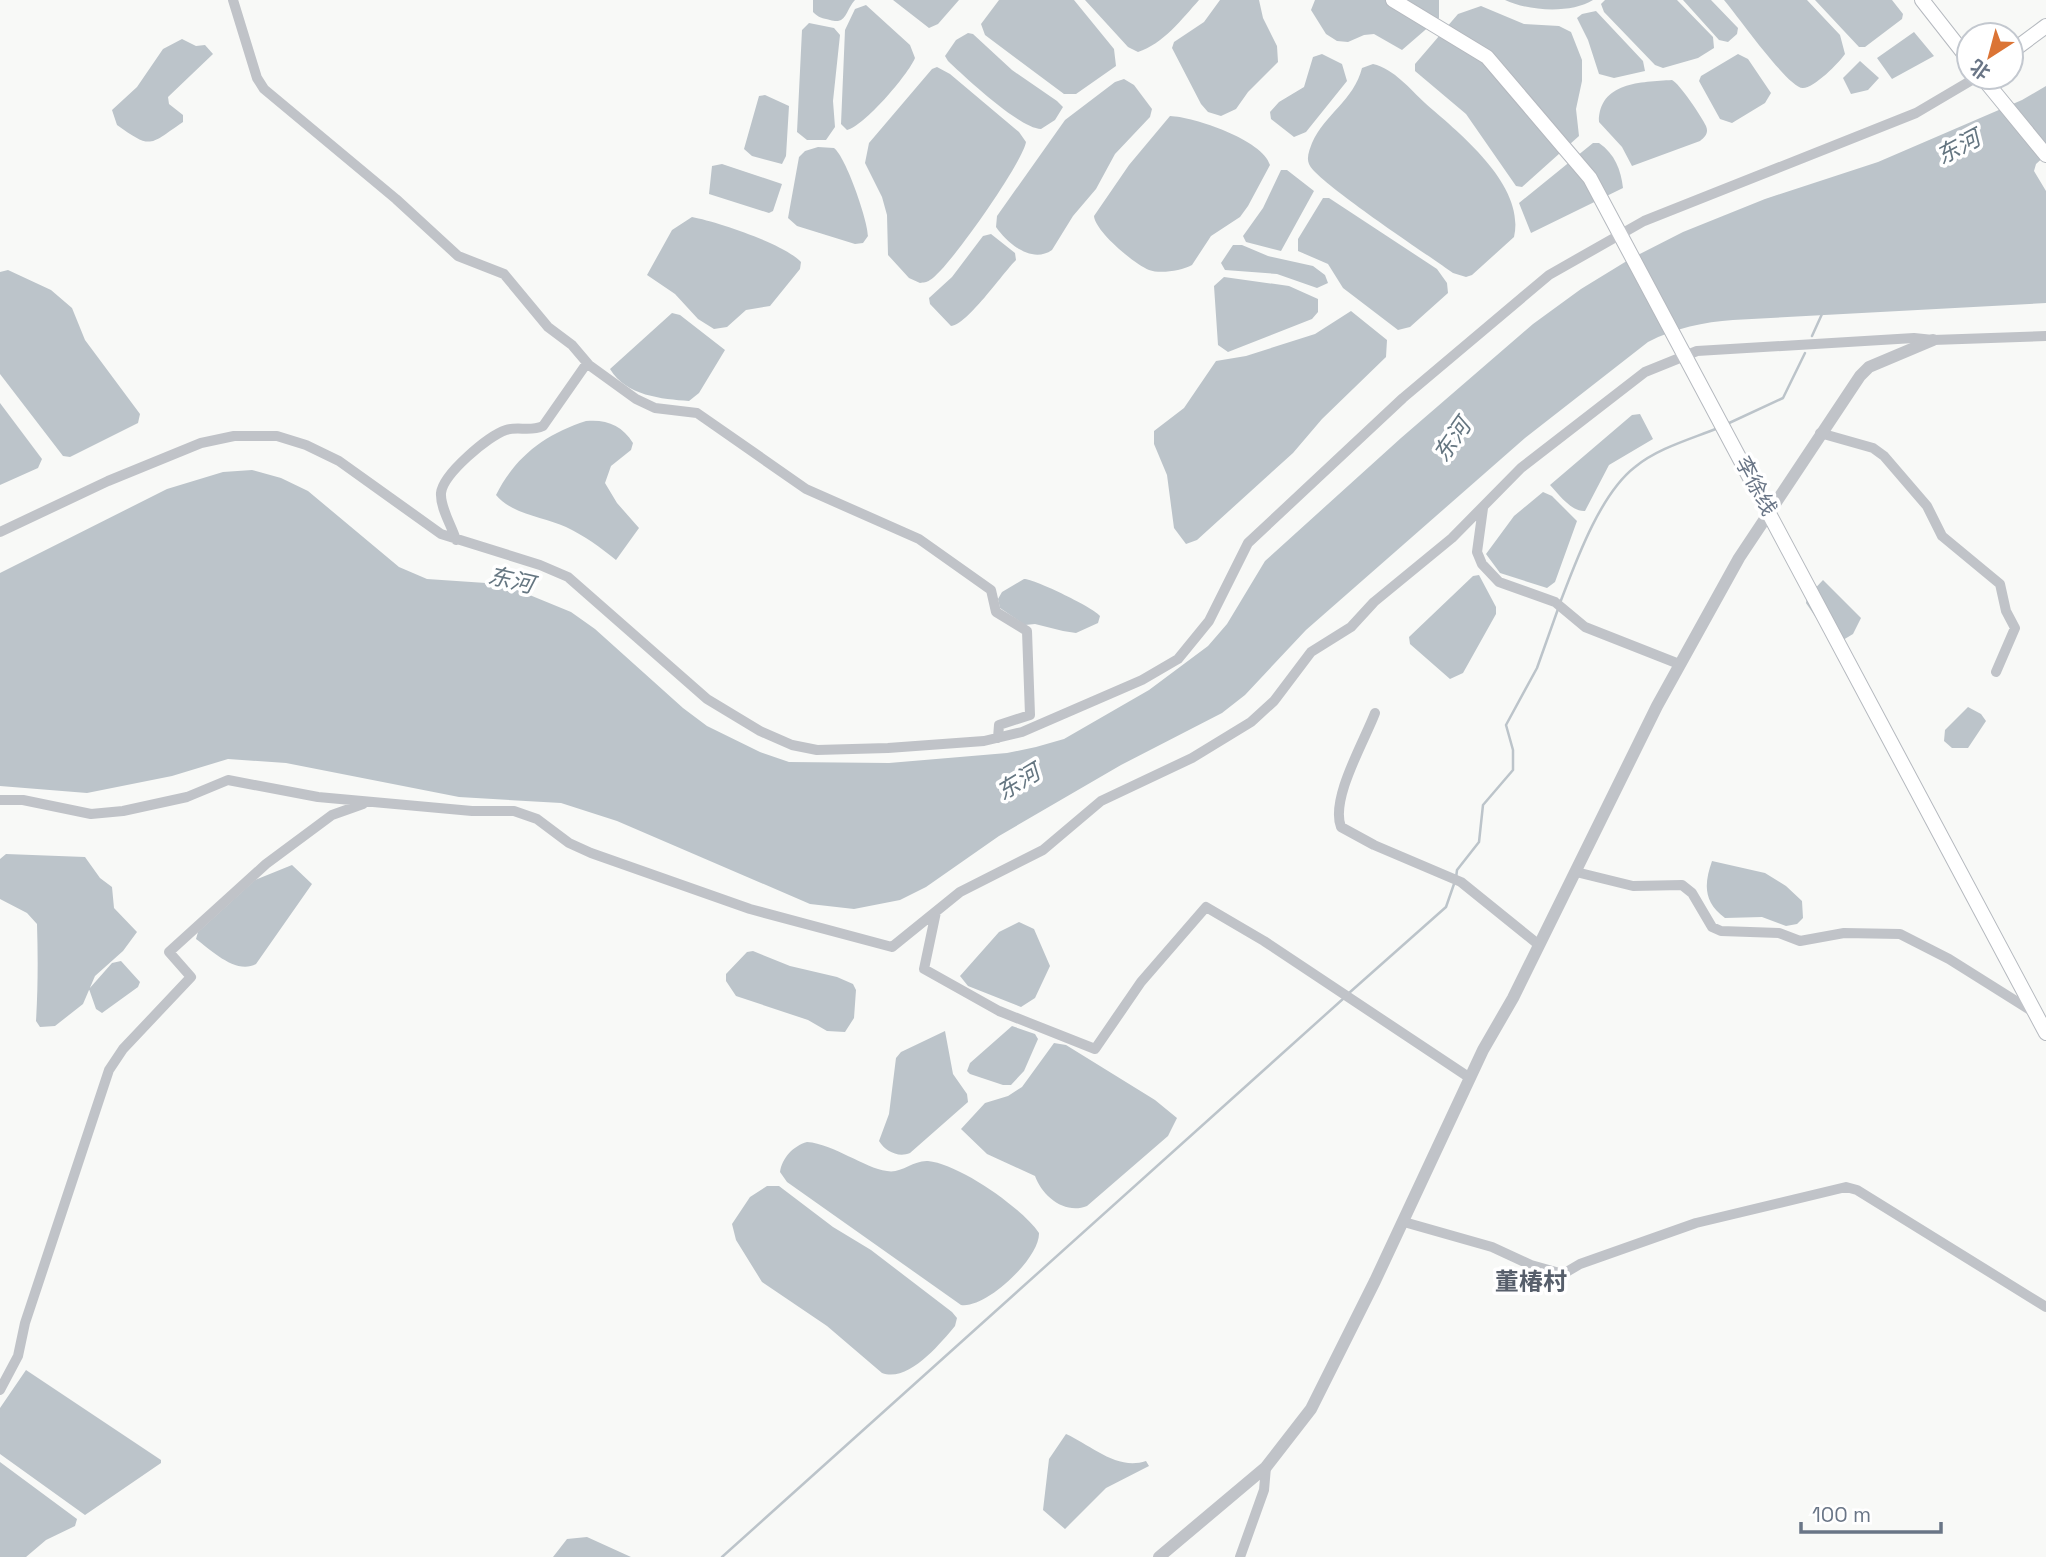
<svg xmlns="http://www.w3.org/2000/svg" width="2046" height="1557" font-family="'Space Grotesk','Noto Sans SC',sans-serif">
	<rect width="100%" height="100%" fill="#f8f9f7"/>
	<path fill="#bcc4ca" d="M813,0H855C845,11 847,25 830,20C822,18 819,18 813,12Z
		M893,0H959L938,24L929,28Z
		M999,0H1074L1114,49L1116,66L1076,94H1064L985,35L981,24Z
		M1085,0H1199C1182,19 1163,44 1138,52L1128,47Z
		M1220,0H1259L1263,18L1277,46L1278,62L1248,92L1236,109L1221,116L1208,112L1201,104L1172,48L1174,42L1204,22Z
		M1315,0H1439V18L1402,50L1374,34L1364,35L1348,42L1337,41L1326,34L1311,10Z
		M1505,0H1593C1571,14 1528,11 1505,0Z
		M1605,0H1677L1713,37L1714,48L1698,58L1663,68L1655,65L1604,12L1601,4Z
		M1683,0H1711L1738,28L1737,34L1728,42L1719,40Z
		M1724,0H1807L1840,35L1845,54C1839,63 1814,88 1803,88C1789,89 1737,15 1724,0Z
		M1815,0H1892L1903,14L1902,19L1865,47H1859Z
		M866,5L910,45L915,58C908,75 864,126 847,130L841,124L845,30L855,9Z
		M1481,6L1524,24L1559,26L1571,32L1582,60V81L1576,109L1579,136L1522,187L1516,186L1466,114L1415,71V64L1458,14Z
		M1596,11L1643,61L1645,71L1614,78L1599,74L1588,40L1577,18L1582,14Z
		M809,23L834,28L840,35L833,101L835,127L826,140H807L797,132L802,30Z
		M1914,32L1934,56L1892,79L1877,58Z
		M968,33L973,34L1012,70L1057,101L1063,107L1055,120L1041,129C1019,128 965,77 948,61L945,56L956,40Z
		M182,39L196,46L205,45L213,54L168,97L169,104L183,115V122C149,145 152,150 117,125L112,110L137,87L163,49Z
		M1322,54L1342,64L1347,81L1306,132L1294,137L1271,119L1270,112L1279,102L1304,87L1313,57Z
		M1738,54L1748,59L1771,93L1765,103L1732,123L1720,119L1699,81L1701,76Z
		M1860,61L1879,78L1868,90L1851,94L1843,78Z
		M1373,64C1394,69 1410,89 1425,103C1459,133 1526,185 1514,237L1472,275L1466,277L1453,273C1431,257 1315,181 1309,164C1306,157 1310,149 1312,143C1325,114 1354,100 1362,68Z
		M937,67L950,74L1019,132L1026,142C1023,162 948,270 930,280C926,283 924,282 920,283L909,278L888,255L887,215L882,197L865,163L869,143L932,69Z
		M1124,79L1134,85L1152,109L1150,117L1115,154L1096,189L1073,216L1052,250C1032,264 1008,244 996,227L997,216L1065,120L1115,82Z
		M1672,80C1679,83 1702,117 1706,126C1709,133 1705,137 1700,141L1632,166L1622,147L1599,122C1599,82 1641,82 1672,80Z
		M2046,86V155L2036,164L2034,171L2046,191V303L1733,320C1704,322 1675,328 1648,342L1525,438L1306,630L1245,695L1222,713L1121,765L999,836L926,887L900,900L854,909L810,904L617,821L561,803L459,797L286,763L228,759L172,776L87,793L0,786V573L167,489L223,472L252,470L281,478L308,491L399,567L427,579L486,583L515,589L571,612L595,629L683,708L707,726L760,752L789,762L889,763L1007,753L1036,747L1064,739L1149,690L1208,646L1227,624L1265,561L1401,438L1533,324L1581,289L1630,259L1683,232L1765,199L1878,162L2022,100Z
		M765,95L789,106L786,156L782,164L752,156L744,149L759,96Z
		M1170,116C1194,117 1263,140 1270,165L1248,206L1240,217L1211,236L1192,265C1181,271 1160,274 1149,270C1134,264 1095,231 1094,216L1129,165Z
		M1593,143H1599C1615,154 1621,170 1623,188L1531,233L1519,203Z
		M818,147L834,148C846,157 868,221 868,236L863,243L855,244L797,226L788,218L799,157L805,151Z
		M722,164L782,184L773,211L769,213L709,194L712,166Z
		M1281,170H1287L1314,191L1281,251L1246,242L1243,236L1263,208Z
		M1323,198H1329L1437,269L1447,283L1448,293L1410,327L1398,330L1343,288L1328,264L1298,251V239Z
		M692,217C718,222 784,244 801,262L800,269L770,306L746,310L727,327L714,329L698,319L675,294L647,275L672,230Z
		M991,234L1015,253L1016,260C1002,274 967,325 951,326L930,304L929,298L952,277L983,236Z
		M1233,245H1242L1268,256L1313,266L1325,275L1328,283L1317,288L1277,274L1225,270L1221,263Z
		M8,270L51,290L72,308L85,340L140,414L138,423L70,457L63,456L0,374V272Z
		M1224,277L1289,286L1318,299V312L1312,319L1228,352L1218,345L1214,286Z
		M1351,311L1387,340L1386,357L1322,419L1293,453L1197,540L1186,544L1174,528L1167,475L1154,444V431L1184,408L1216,361L1246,356L1315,334Z
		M672,313L680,315L725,350L699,393L689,401C662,399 626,396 610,369Z
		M0,403L42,459L38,468L0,485Z
		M1640,414L1653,439L1609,465L1585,511C1572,512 1559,495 1550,485L1632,415Z
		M586,421C606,419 622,425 633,443L631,450L611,466L605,483L617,503L639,528L616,560C600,547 585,536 566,527C544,517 511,514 496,495C515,457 545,434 586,421Z
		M1543,492L1552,496L1577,521L1555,582L1547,588L1500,573L1486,554L1514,516Z
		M1479,575L1496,607V614L1463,673L1450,679L1410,644L1409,637L1473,576Z
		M1024,579C1035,579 1096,609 1100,616L1098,623L1076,633L1063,631L1035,624L1025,625L1000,608L998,599L1002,592Z
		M1823,580L1861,618L1853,634L1843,640L1827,634L1806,603L1807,597Z
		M1968,707L1981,714L1986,721L1968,748H1952L1944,741L1945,730Z
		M6,854L85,857L100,878L112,887L114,908L137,932L123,951L95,976L83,1004L55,1026L40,1027L36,1021C38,988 38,956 37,924L27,913L0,899V859Z
		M1712,861L1765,873L1786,886L1802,901L1803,918L1797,924L1786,926L1762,917L1725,918C1703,902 1704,884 1712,861Z
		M292,865L312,884L256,964C236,975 211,950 196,939L198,932L255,880Z
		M1019,922L1034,929L1050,966L1035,998L1021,1007L968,986L960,976L999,932Z
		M753,951L790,966L837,977L853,984L856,990L854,1018L845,1032L827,1031L808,1020L736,996L726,981V974L747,952Z
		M121,961L140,982L138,987L102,1013L96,1009L89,989L112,963Z
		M1012,1026L1035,1034L1038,1039L1024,1071L1011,1085H1003L970,1074L967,1071L970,1063Z
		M945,1031L953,1074L967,1094L968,1102L910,1153C898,1158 885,1151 879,1141L889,1114L896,1058L901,1052Z
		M1054,1043L1066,1045L1155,1100L1177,1118L1168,1136L1087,1206C1065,1215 1042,1196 1035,1176L987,1154L961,1129L985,1103L1008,1096L1022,1087Z
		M807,1142C834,1144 864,1168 887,1171C901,1174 913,1160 928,1161C959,1164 1021,1207 1039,1233C1040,1258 986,1309 961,1305L787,1182L780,1172C782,1158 793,1146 807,1142Z
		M767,1186H779L833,1227L871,1250L952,1312L957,1318L955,1326C940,1344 908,1383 882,1373L827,1326L762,1282L736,1240L732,1224L750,1197Z
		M26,1370L161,1460V1463L85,1515L0,1454V1408Z
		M1066,1434C1091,1445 1117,1471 1146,1461L1149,1466L1106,1488L1065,1529L1043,1510L1049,1459Z
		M0,1462L77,1519L75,1526L46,1540L26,1557H0Z
		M587,1537L631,1557H553L567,1539Z"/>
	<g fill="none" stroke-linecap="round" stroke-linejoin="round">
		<path stroke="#bcc4ca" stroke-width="2.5" d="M1812,336L1822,314
			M1727,424L1783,398L1805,353
			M1560,603C1576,561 1600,494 1635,467C1658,448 1691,439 1718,428
			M1456,878L1457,870L1479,842L1483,805L1513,770V750L1506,725L1537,668L1558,609
			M1349,993L1446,907L1454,884
			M722,1557L1344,998"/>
		<g stroke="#b5b9bf" stroke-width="16">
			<path id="secondary" d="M1393,0L1487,57L1590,178L2046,1033
				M1922,0L1969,60
				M2011,52L2046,26
				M1982,77L2046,155"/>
		</g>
		<path stroke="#c0c3c8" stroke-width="10" d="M233,0L257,78L264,89L396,199L458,256L504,274L548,327L572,345L589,365L636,399L655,408L697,413L806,489L919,539L991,590L996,612L1027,631L1030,715L999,725L998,738
			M1820,433L1873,448L1884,456L1927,506L1942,536L2000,584L2006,611L2015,628L1996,672
			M1483,508L1477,552L1482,564L1499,582L1555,602L1585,627L1679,664
			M0,532L108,481L201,443L234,436H277L306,445L339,461L441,534L540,565L568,577L707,699L760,731L792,745L817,750L888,748L984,741L1022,732L1142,680L1178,659L1209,621L1248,543L1403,398L1549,275L1644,221L1916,113L1977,77
			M456,540C452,526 440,508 441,493C443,474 488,436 506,430C518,426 530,432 543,426L587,363
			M1375,713C1365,740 1330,799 1341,827L1374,845L1461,882L1539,945
			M0,800H23L91,814L123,811L187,797L228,780L318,797L472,811H514L537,819L569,843L591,853L750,909L892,947L960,892L1043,850L1101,801L1192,758L1251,722L1274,701L1311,652L1351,627L1374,602L1452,538L1521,468L1645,372L1697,351L1914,338L1933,340L2046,336
			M1576,872L1633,886L1682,885L1692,893L1712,927L1721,931L1779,933L1800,941L1844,933L1900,934L1949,959L2035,1013
			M936,912L924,969L999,1011L1095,1049L1141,982L1206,907L1264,941L1470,1078
			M1404,1222L1492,1247L1531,1265L1563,1274L1580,1264L1696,1223L1846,1187L1857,1190L2046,1307
			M0,1390L18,1356L25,1323L109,1070L123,1049L191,977L169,952L266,864L332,815L363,804
			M1240,1557L1264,1490L1266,1467"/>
		<path stroke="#c0c3c8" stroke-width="12" d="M1159,1557L1266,1467L1311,1409L1375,1281L1483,1050L1513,998L1657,706L1739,558L1860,376L1869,367L1933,340"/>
		<use href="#secondary" stroke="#fff" stroke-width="14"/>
	</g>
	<g text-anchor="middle" stroke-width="7" stroke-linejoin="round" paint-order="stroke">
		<g font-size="21" fill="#697586" stroke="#fff">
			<text transform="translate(1756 486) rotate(62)" y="7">李徐线</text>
		</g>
		<g font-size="23" font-style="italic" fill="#657681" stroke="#fff">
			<text transform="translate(1958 147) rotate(-28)" y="8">东河</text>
			<text transform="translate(1452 440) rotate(-55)" y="8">东河</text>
			<text transform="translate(511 580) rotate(13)" y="8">东河</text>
			<text transform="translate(1018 782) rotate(-31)" y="8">东河</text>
		</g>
		<g font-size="24" font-weight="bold" fill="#575f6b" stroke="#fff">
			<text x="1531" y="1290">董椿村</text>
		</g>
	</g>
	<g transform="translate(1990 56) rotate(216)"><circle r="33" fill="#ffffff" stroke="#c3c8cf" stroke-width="2"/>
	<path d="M0-5L12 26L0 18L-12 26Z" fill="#db7435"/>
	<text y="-10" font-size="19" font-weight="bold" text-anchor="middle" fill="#697586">北</text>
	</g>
	<path d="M1801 1522v10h140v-10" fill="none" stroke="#697586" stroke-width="3.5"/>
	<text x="1812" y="1522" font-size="21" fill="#697586" stroke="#ffffff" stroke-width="5" paint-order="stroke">100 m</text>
</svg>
